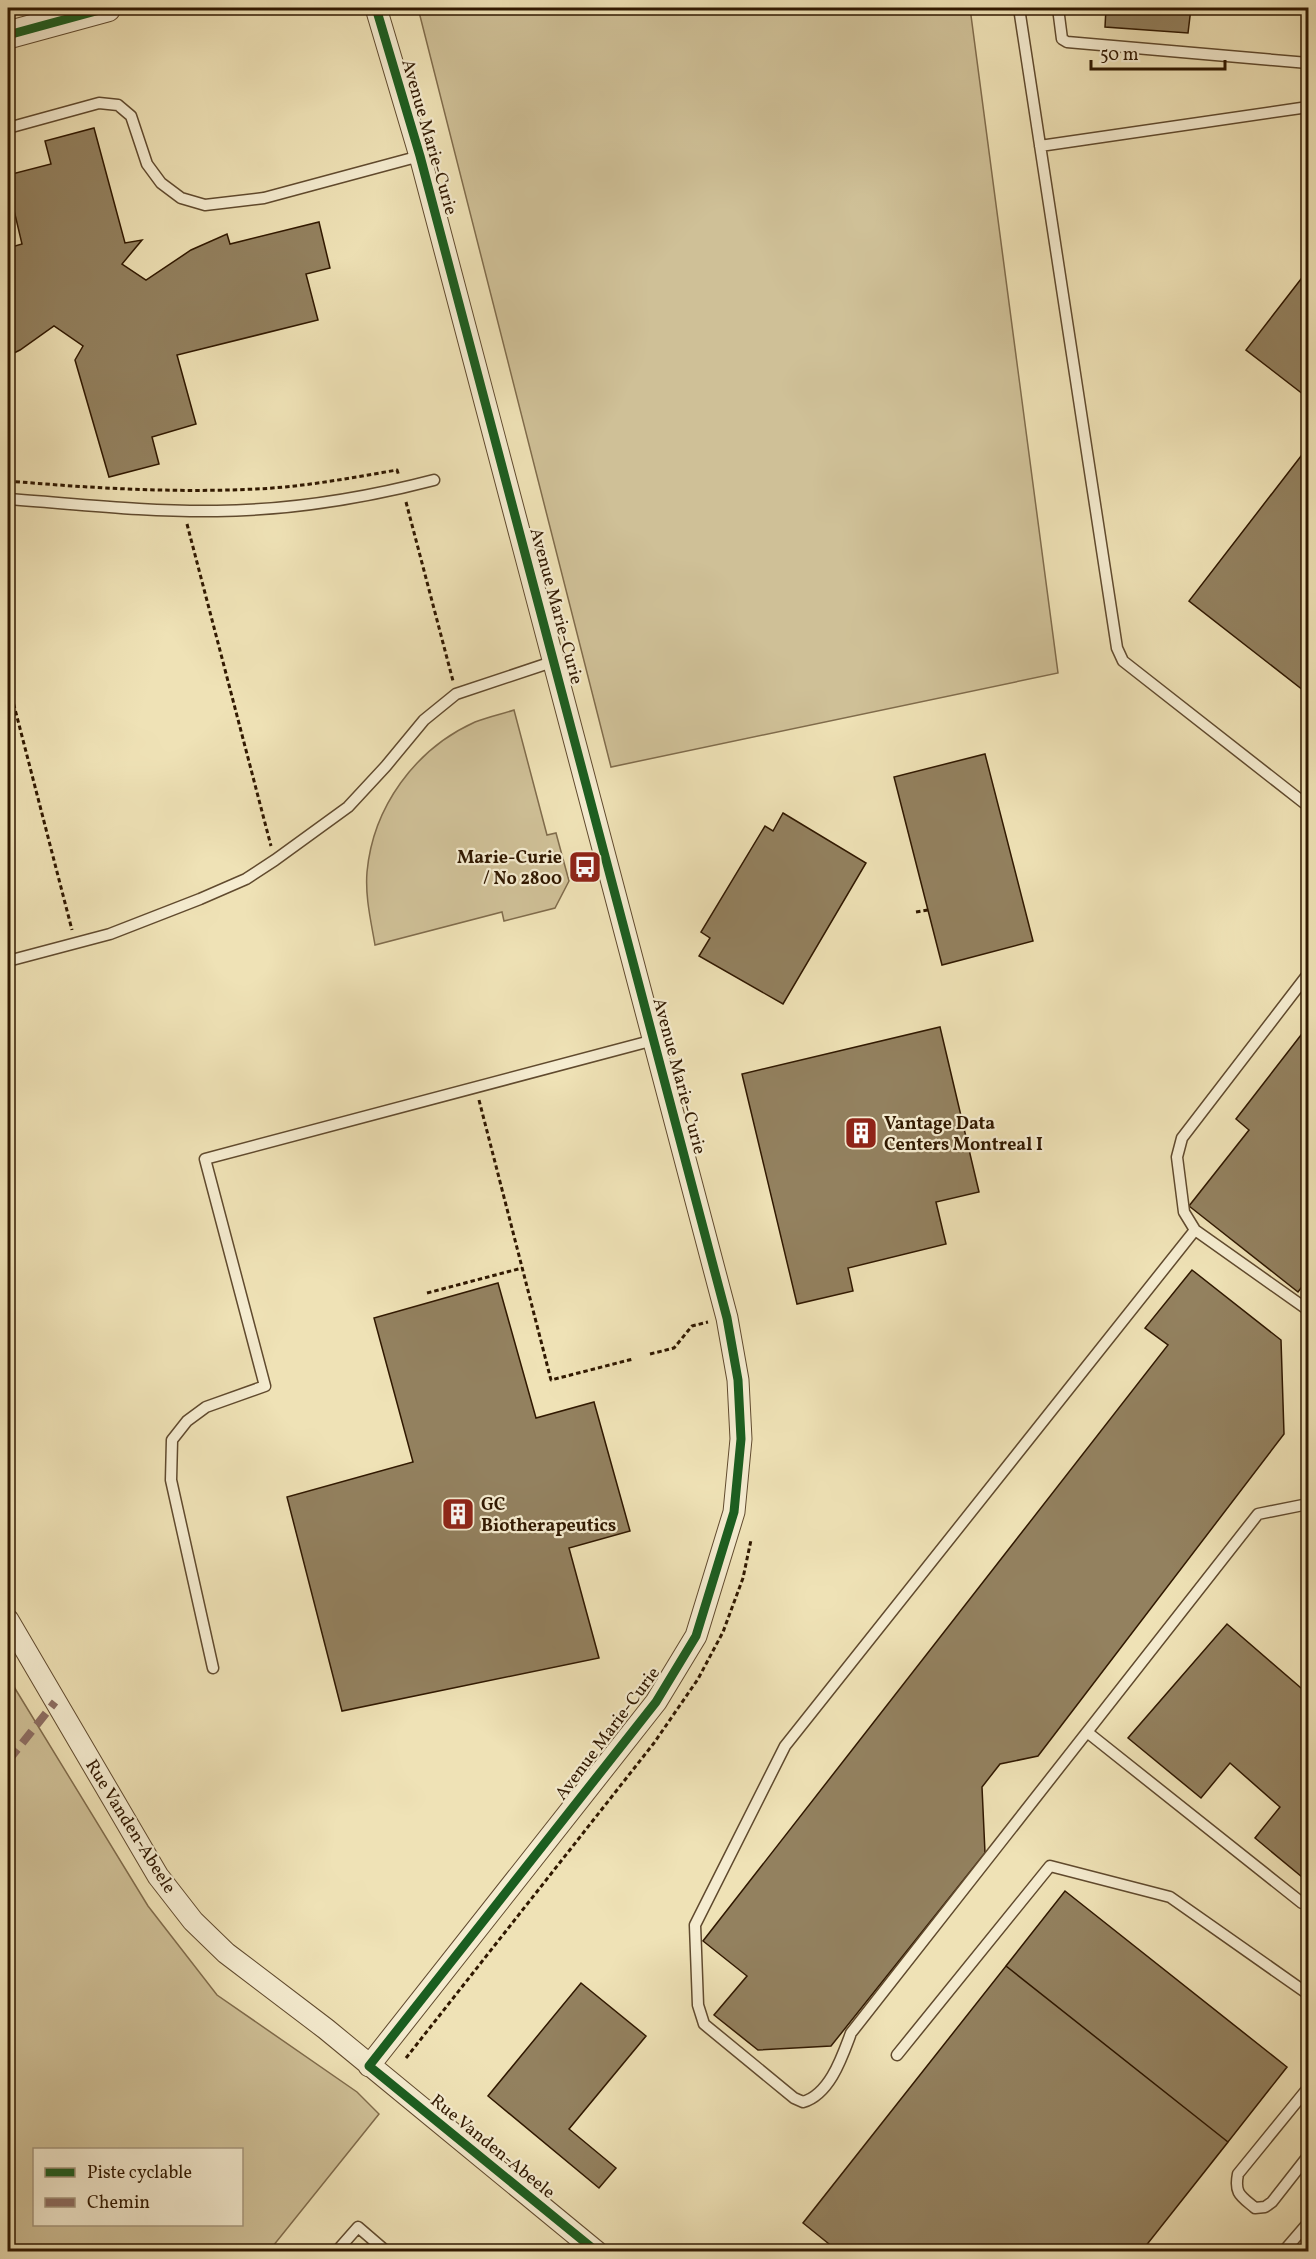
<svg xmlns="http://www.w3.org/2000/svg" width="1316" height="2259" font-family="Vollkorn,serif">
	<rect width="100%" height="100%" fill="#efe2b6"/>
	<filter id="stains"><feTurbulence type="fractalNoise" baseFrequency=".00333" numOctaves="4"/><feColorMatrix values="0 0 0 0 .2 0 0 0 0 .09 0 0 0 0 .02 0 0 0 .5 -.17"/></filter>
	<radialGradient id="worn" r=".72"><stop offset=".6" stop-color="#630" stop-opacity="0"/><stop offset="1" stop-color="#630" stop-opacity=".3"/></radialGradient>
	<path fill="#cfc097" stroke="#806c4c" stroke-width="1.5" fill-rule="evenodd" d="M418,8H970L1058,673L611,767Z
		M514,710L547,835L556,833L569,881L555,908L504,921L502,912L375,945C371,921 365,897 367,872C373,807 415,749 475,722C487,717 502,714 514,710Z
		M8,1677L148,1906L217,1995L357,2092L379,2114L269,2251H8ZM34,2150H242V2224H34Z"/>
	<path fill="#93815f" stroke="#301800" stroke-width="1.5" d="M1106,8H1191L1188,33L1105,27Z
		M94,128L125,243L142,240L122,264L146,280L191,250L227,234L230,244L319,222L330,268L306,274L318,320L177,355L196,424L152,437L159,464L109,477L75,360L83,346L54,326L20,350L8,356V248L22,244L8,185V175L51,164L45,141Z
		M1308,270V398L1246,350Z
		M1308,447V694L1189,601Z
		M985,754L1033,941L942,965L894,777Z
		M783,813L866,863L783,1004L699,956L710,938L701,932L765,826L773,831Z
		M1308,1026V1279L1298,1292L1189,1206L1249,1130L1236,1119Z
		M940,1027L979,1192L936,1202L946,1244L848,1268L853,1291L797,1304L742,1074Z
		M1192,1270L1281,1340L1284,1434L1038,1756L1000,1764L982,1787L985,1853L831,2046L758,2050L714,2015L747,1976L703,1941L1168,1345L1145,1328Z
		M498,1283L536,1418L594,1402L630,1531L569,1548L599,1658L342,1711L287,1497L413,1462L374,1318Z
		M1227,1624L1308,1694V1882L1255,1838L1280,1807L1230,1763L1201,1798L1128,1738Z
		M1065,1891L1287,2067L1228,2142L1006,1966Z
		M1006,1966L1228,2142L1141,2252H839L803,2223Z
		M581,1983L646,2036L569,2129L616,2168L599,2188L488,2096Z"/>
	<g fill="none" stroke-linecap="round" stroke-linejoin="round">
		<g stroke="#604a2e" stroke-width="13">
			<path id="service" d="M1019,8L1117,648L1123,661L1308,806
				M1058,8L1062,39L1067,42L1308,63
				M8,128L99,103L118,105L131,116L147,164L161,183L181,198L205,205L264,198L420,156
				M1040,146L1308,107
				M8,499C78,504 147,512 217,511C288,510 365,498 434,480
				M8,961L110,934L200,899L246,879L275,860L348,807L386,766L424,720L456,694L555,661
				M1195,1230L1184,1212L1177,1157L1182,1138L1308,974
				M1308,1310L1195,1230L785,1746L695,1925L698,2005L704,2024L794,2098L803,2102C830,2094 842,2057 851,2033L1258,1514L1308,1504
				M213,1668L171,1480L172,1440L187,1421L206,1407L265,1386L205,1159L654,1040
				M1087,1732L1302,1903H1308
				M897,2055L1050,1866L1170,1897L1308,1994
				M1308,2088L1238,2174C1234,2194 1241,2196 1255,2208L1265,2207L1272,2202L1308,2156
				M336,2252L358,2227L387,2252
				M1283,2252L1308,2223"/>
		</g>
		<g stroke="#604a2e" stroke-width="23">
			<path id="minor" d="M8,1620L158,1876L193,1921L226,1953L326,2029L597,2252
				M369,2066L656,1702L696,1636L734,1512L741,1439L738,1380L727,1318L420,156L376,8"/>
		</g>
		<g stroke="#604a2e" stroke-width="29">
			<path id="tertiary" d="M8,35L107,8"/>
		</g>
		<path stroke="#301800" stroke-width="3" stroke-dasharray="4.5 3" stroke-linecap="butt" d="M8,481C90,488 173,493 256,489C303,487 350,478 397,470L399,476
			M406,502L453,681
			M187,524L271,846
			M8,682L72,930
			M916,912L928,910
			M479,1100L551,1380L633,1359
			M427,1293L522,1268
			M650,1354L674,1348L692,1326L708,1322
			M406,2058L654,1743L698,1679L723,1632L743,1578L751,1540"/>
		<use href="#service" stroke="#f5ecd0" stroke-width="10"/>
		<use href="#minor" stroke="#f5ecd0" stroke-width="21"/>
		<use href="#tertiary" stroke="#f5ecd0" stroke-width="27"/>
		<path stroke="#8d6e63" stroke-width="8" stroke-dasharray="15 8" stroke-linecap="butt" d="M8,1761L55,1702"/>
		<g stroke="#f5ecd0" stroke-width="13">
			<path id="cycleway" d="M376,8L420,156L727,1318L738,1380L741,1439L734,1512L696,1636L656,1702L369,2066L597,2252
				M8,35L107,8"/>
		</g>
		<use href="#cycleway" stroke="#1b5e20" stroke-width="9"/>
	</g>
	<defs>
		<g id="bus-square" transform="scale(1.725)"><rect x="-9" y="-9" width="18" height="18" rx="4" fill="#8f2418" stroke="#f5ecd0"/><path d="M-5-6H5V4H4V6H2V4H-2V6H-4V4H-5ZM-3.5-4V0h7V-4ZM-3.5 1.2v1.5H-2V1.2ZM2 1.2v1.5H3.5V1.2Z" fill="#fff"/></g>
		<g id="building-square" transform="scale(1.725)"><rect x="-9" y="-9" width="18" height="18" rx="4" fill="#8f2418" stroke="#f5ecd0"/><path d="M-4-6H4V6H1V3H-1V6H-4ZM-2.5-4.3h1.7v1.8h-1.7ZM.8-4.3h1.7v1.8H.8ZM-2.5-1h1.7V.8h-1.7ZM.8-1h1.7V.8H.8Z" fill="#fff"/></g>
	</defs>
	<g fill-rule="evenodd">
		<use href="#bus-square" x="585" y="867"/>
		<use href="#building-square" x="861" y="1133"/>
		<use href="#building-square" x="458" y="1514"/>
	</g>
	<g text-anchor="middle" stroke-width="4.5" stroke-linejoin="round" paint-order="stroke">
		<g font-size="18" fill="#301800" stroke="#f5ecd0">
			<text transform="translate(430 137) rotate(74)" y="6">Avenue Marie-Curie</text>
			<text transform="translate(557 606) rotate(75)" y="6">Avenue Marie-Curie</text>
			<text transform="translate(680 1076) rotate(75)" y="6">Avenue Marie-Curie</text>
			<text transform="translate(607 1733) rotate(-53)" y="6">Avenue Marie-Curie</text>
			<text transform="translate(131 1826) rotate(58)" y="6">Rue Vanden-Abeele</text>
			<text transform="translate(493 2146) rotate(39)" y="6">Rue Vanden-Abeele</text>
		</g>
		<g font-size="18" font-weight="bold" fill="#301800" stroke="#f5ecd0" text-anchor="start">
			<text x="562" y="863" text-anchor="end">Marie-Curie<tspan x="562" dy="21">/ No 2800</tspan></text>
			<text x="884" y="1129">Vantage Data<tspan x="884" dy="21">Centers Montreal I</tspan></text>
			<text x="481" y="1510">GC<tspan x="481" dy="21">Biotherapeutics</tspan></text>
		</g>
	</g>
	<rect width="1316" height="2259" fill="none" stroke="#efe2b6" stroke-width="30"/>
	<rect x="9" y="9" width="1298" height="2241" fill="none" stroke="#301800" stroke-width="3"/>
	<rect x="15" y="15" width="1286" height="2229" fill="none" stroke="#301800" stroke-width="1.5"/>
	<rect x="33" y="2148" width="210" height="78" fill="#f5ecd0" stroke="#a6977d" stroke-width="1.5"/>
	<rect x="45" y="2168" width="30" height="9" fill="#1b5e20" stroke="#a6977d" stroke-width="1.5"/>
	<text x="87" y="2178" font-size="18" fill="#301800">Piste cyclable</text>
	<rect x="45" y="2198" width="30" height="9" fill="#8d6e63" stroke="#a6977d" stroke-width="1.5"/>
	<text x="87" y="2208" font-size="18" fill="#301800">Chemin</text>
	<path d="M1091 60v9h134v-9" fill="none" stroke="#301800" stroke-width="3"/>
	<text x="1100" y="60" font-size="18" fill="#301800" stroke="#f5ecd0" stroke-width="4.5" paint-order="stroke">50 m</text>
	<rect width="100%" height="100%" filter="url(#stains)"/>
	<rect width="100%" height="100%" fill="url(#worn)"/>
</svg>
